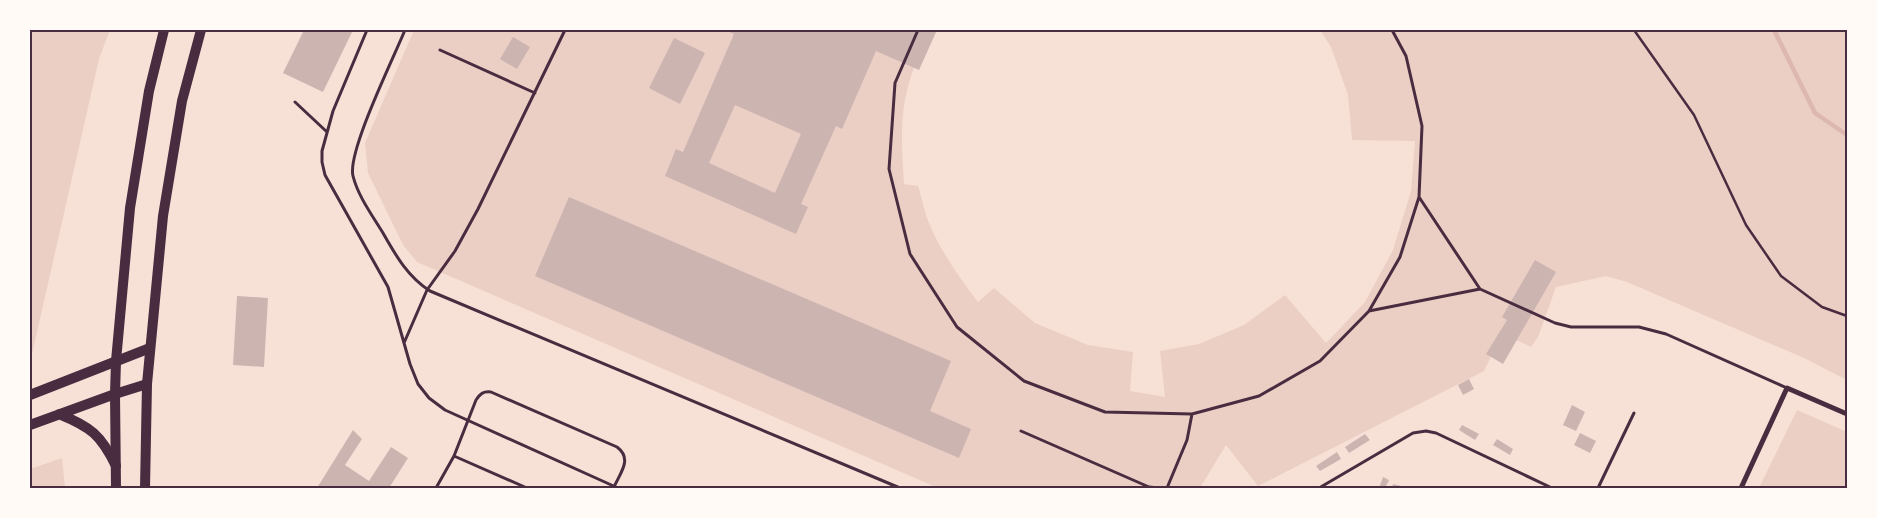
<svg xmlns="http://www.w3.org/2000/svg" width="1877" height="518" font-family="Barlow,sans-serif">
	<rect width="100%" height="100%" fill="#f7e1d7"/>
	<path fill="#ebcfc5" d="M30,30H110L99,59L30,363Z
		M414,30H934C925,47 914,64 909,83C899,117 902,150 904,184L918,186C922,198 924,211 929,223C941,252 959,277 978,302L994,288L1035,323L1088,345L1133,352L1130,391L1165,397L1160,351L1199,344L1244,325L1285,295L1326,343L1365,302L1393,250L1411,191L1415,141L1352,140L1348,95L1331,47L1320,30H1847V380L1804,358L1627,282L1606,276L1556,287L1538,337L1531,347L1502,333L1484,371L1258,486L1226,445L1200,488H938L417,262L403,245L368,173L365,143Z
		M1797,410L1847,432V488H1759Z
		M62,458L65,488H30V469Z"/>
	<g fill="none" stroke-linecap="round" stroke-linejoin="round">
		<path stroke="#dcb8b0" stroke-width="4.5" d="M1774,30L1815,113L1847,135"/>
	</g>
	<path fill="#ccb4b1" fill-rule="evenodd" d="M304,30H353L323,92L283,73Z
		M725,30H937L919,70L876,51L842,129L836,126L801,204L808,207L796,234L665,176L676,149L683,152L734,34ZM735,105L801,134L775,193L709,163Z
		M513,37L530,47L517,69L500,59Z
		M674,38L705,53L680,104L649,88Z
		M569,197L951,361L930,411L971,429L959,458L535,276Z
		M1535,260L1556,272L1503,364L1486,354L1507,320L1502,317Z
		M237,296L268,298L264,367L233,365Z
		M1469,379L1474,389L1463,395L1458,385Z
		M1572,405L1585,412L1576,431L1563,425Z
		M1462,425L1479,434L1475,440L1459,430Z
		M353,430L362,439L345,465L369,481L391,447L408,458L389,488H317Z
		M1580,433L1596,441L1590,453L1574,445Z
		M1365,434L1370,440L1349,453L1345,447Z
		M1497,439L1513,449L1510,455L1493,445Z
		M1337,452L1341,459L1320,471L1316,466Z
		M1383,477L1389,480L1385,488H1379Z
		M1393,484L1405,487V488H1392Z"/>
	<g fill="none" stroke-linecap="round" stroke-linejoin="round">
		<path stroke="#4a2c40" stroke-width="2.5" d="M1634,30L1694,115L1746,225L1781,276L1822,307L1847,316"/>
		<path stroke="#4a2c40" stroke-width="3" d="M367,30L333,111L322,151V162L325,175L388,287L410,364L418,384L429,398L445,410L618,488
			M405,30C394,57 347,152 353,176C358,196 372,215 383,233C396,256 408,277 430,291L900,488
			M918,30L895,83L889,169L910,254L957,327L1024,381L1105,412L1192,414L1259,396L1320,361L1369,311L1400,257L1419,197L1422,126L1406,56L1392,30
			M440,50L535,93
			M295,102L327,132
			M1480,289L1555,323L1571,327H1639L1666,334L1787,388
			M1369,311L1480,289L1419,197
			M404,343L427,290L455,251L478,209L565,30
			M1021,431L1149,487L1159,488
			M454,456L527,488
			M436,488L454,456L476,400C480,394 483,391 491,392L617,447C633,459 620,473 614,487
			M1167,488L1187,440L1192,414
			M1319,488L1413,433L1426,431L1436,433L1552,488
			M1598,488L1634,413"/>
		<path stroke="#4a2c40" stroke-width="5" d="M1741,488L1787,388L1847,414"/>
		<path stroke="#4a2c40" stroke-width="10" d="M30,395L150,348
			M59,414C91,427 101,435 116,466
			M30,425L115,394L147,384"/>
		<path stroke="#4a2c40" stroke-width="10" d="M116,488L115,394L116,361L130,208L149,91L164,30
			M145,488L147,384L163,216L182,101L201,30"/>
	</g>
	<rect width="1877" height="518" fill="none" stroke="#fffaf5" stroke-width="62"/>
	<rect x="31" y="31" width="1815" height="456" fill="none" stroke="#4a2c40" stroke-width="2"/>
</svg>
